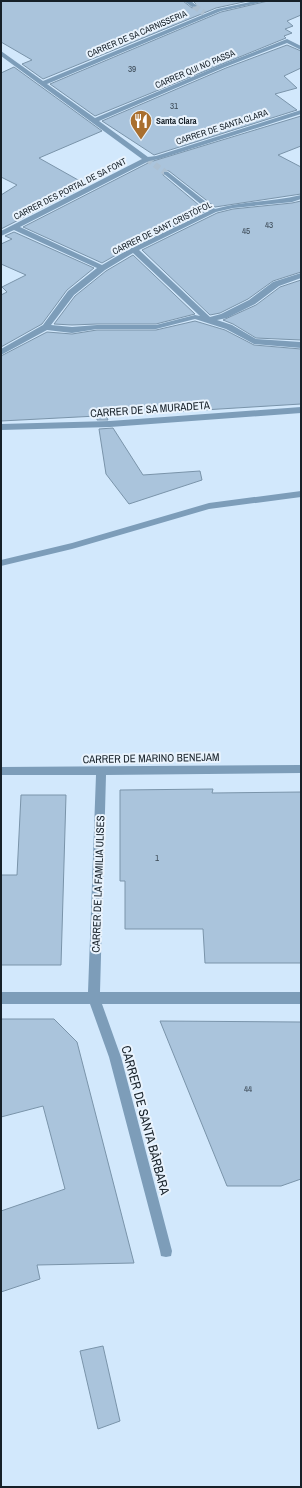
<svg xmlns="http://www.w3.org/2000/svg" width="302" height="1488" font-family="'Archivo Narrow',sans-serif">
	<rect width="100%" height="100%" fill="#d2e8fc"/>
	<path fill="#aac4dc" stroke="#7a94aa" d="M1,1H183L192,8L198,6L193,1H248L216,8L43,79L22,64L32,60L1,42Z
		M268,1H301V15L287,21L293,26L285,29L292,33L284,36L286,38L95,116L50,84L221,12Z
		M287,45L301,51V68L284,76L297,88L275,94L297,110L154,155L102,121L226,68Z
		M14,67L102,131L39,158L87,185L1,229V195L17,185L1,177V73Z
		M301,116V146L278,155L301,167V194L215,207L169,171L164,170L163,175L206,211L130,247L102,263L23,227L150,162Z
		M301,201V272L273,281L248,299L220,313L210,315L142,250L217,213L233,209L292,203Z
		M14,232L94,268L67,290L42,324L1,347V295L7,292L2,287L26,275L1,264V244L12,239L5,236Z
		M133,255L195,314L156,324H97L72,325L54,324L75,296L106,271Z
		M301,280V340L256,338L233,324L223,320L256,305L280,287Z
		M195,321L225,330L254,345L301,349V404L106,416L108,420H97V416L1,421V356L47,332L72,334L97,330H156Z
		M113,428L143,475L200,471L202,480L129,504L106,474L99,429Z
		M213,789L212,793L301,792V963H205L203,929H125V881H120V790Z
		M21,795H66L61,965H1V875H17Z
		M1,1019H54L77,1042L134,1263L37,1265L40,1279L1,1292V1211L65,1189L43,1106L1,1117Z
		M160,1021L301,1022V1179L281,1186H227Z
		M103,1346L120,1421L98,1429L80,1351Z"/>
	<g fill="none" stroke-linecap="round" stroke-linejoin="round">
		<path stroke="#acc0d2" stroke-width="6" stroke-dasharray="6 3.5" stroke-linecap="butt" d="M194,6L204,13
			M147,159L166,173"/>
		<path fill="#7d9db9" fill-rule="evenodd" d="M184,1H191L197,6L192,7Z
			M255,1H267L221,11L47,84L95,118L221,65L287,39L301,46V50L287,43L225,67L99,121L148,157L156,156L301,110V114L159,159L149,161L20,227L102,265L131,248L209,211L164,174V172H168L215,209C243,201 273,202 301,195V199L292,202L233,208L216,212L139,250L210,317L221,314L249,300L273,282L301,273V278L279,286L255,304L227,318L217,320L232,325L256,339L301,342V348L254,344L226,329L195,319L156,329H97L72,333L47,330L1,355V349L43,325L68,291L97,268L14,230L1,236V231L142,159L1,56V51L43,81L217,9ZM133,253L200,316L195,315L156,325H97L72,327L51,325L74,295L105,270Z
			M301,407V413L110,427L1,430V424L110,421Z
			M301,491V497L209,509L72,549L1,566V560L72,543L209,503Z
			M301,765V773L106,775L100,992H301V1004H102L121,1057L172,1251L171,1256L166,1257L161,1256L160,1251L109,1057L90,1004H1V992H88L96,775H1V767Z"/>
	</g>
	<defs>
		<g id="restaurant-pin" transform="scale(1.15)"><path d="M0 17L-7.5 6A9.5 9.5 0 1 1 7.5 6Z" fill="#a96f2e" stroke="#e9f3fd"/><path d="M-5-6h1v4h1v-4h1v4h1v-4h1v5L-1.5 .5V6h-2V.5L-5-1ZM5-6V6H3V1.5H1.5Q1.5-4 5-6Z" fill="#fff"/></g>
	</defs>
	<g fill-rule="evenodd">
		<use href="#restaurant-pin" x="141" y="121"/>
	</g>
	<g text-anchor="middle" stroke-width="4" stroke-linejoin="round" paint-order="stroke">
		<g font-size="9" fill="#162028" stroke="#e9f3fd">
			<text transform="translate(137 34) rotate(-23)" y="3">CARRER DE SA CARNISSERIA</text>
			<text transform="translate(195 69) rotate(-23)" y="3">CARRER QUI NO PASSA</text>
			<text transform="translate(222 127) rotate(-18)" y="3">CARRER DE SANTA CLARA</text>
			<text transform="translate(70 189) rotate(-27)" y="3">CARRER DES PORTAL DE SA FONT</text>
			<text transform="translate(162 228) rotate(-26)" y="3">CARRER DE SANT CRISTÒFOL</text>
		</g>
		<g font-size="9" fill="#3b4955">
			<text x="132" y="72">39</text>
			<text x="174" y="109">31</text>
			<text x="269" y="228">43</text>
			<text x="246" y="234">45</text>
			<text x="157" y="861">1</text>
			<text x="248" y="1092">44</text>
		</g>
		<g font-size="9" font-weight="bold" fill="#162028" stroke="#e9f3fd" text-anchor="start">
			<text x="156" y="124">Santa Clara</text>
		</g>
		<g font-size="11" fill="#162028" stroke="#e9f3fd">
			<text transform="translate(150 409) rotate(-4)" y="4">CARRER DE SA MURADETA</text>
			<text transform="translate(151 758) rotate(-1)" y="4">CARRER DE MARINO BENEJAM</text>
			<text transform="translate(98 884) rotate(-88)" y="4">CARRER DE LA FAMILIA ULISES</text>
		</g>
		<g font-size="13" fill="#162028" stroke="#e9f3fd">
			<text transform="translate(146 1120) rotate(75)" y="5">CARRER DE SANTA BÀRBARA</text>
		</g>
	</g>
	<rect width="302" height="1488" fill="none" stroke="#162028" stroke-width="4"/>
</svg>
